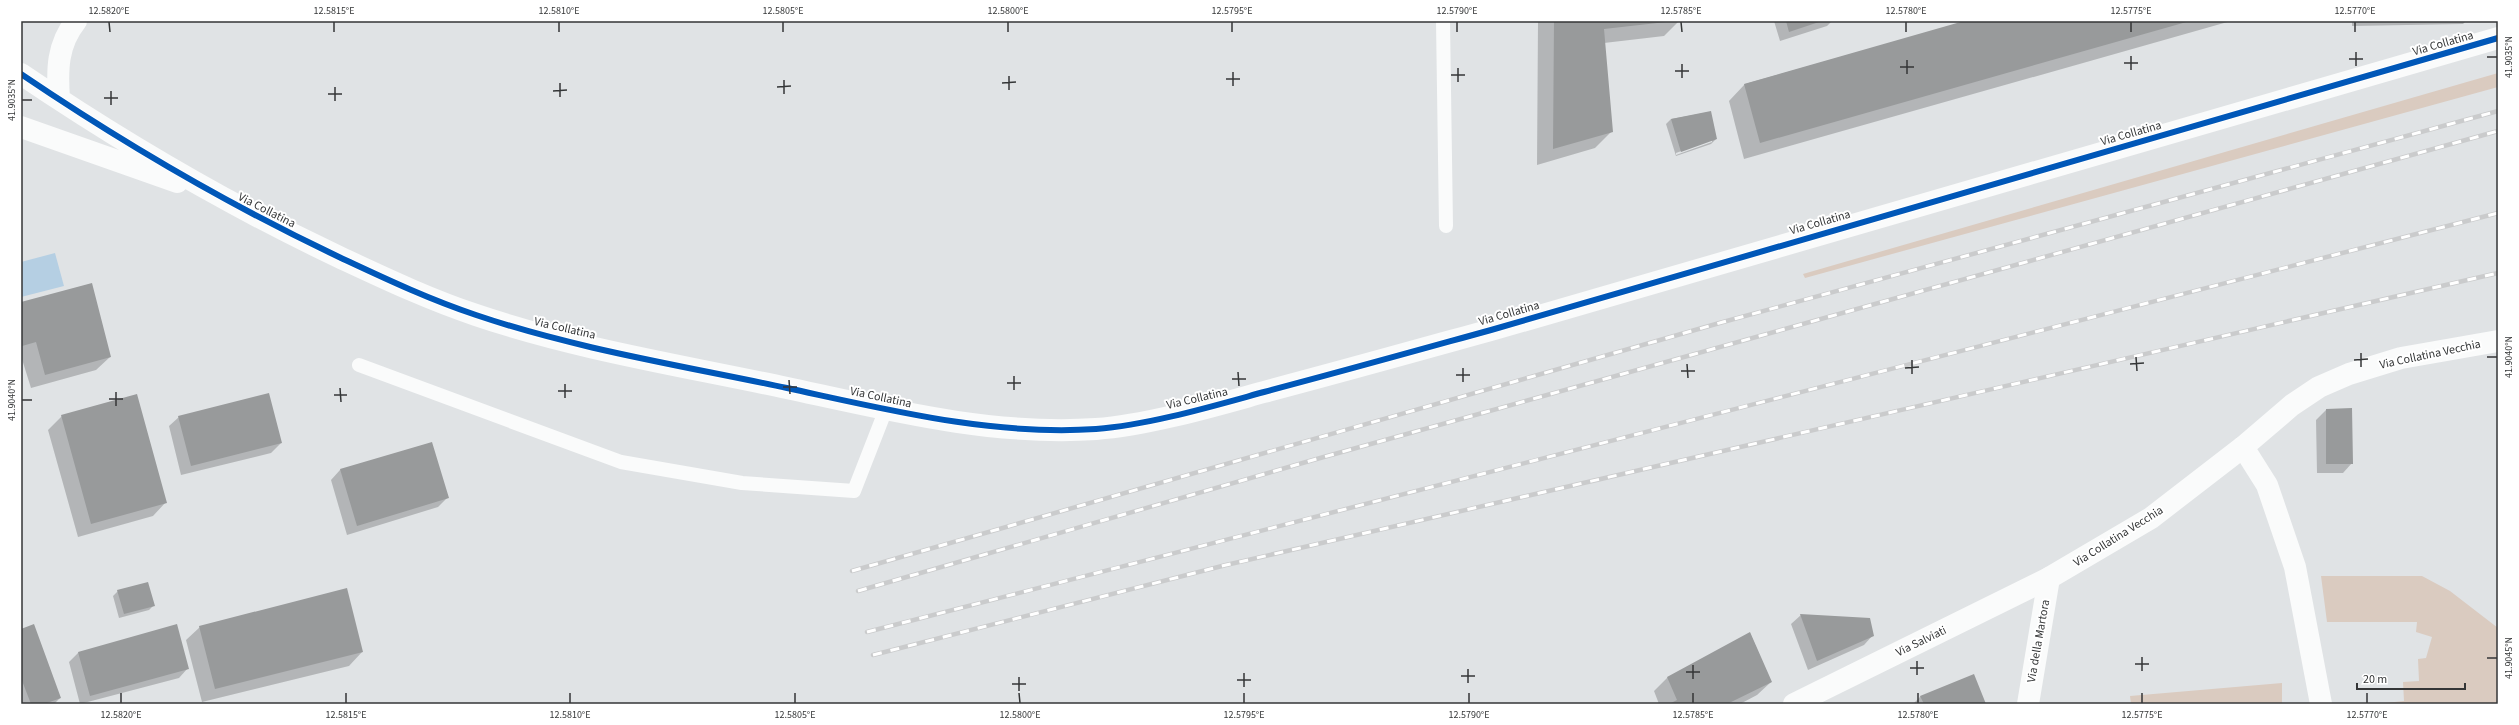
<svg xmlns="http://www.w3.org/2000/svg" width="2519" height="725" font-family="'Source Sans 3',sans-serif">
	<rect width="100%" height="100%" fill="#e0e3e5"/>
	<path fill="#dacbc0" d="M2498,73V87L1805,278L1803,274Z
		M2321,576H2422L2450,591L2498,628V704H2376L2404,701L2403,682L2419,681L2418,659L2426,658L2432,637L2416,632L2417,622H2327Z
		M2282,683V703L2131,704L2130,696Z"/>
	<path fill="#b5cfe3" d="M55,253L64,286L21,297V262Z"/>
	<path fill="#0003" fill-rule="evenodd" d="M1538,21H1679L1664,36L1604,43L1612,131L1595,148L1537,165Z
		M1774,21H1832L1827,26L1780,41Z
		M1968,21H2231L1744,159L1729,101L1745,84Z
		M2352,21H2466L2463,24L2352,26Z
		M1710,112L1716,139L1711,144L1676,156L1666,124L1671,119ZM1712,140V142L1676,155V153Z
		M91,284L110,357L96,370L31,388L21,356V303Z
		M2351,409L2352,463L2343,473H2317L2316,420L2326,410Z
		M62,416L166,502L153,516L78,537L48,430Z
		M179,417L281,443L271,453L181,475L169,426Z
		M431,443L448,497L438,507L347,535L331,480L340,470Z
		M118,591L154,605L149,610L119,618L113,596Z
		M1801,615L1873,635L1864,645L1808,670L1791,624Z
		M200,627L362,652L349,666L202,702L186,640Z
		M21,630L60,698L54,704H21Z
		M1750,633L1771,682L1757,695L1740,704H1659L1654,691L1667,678Z
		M78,653L188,668L179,678L80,704L69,662Z
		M1921,696L1985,704H1913Z"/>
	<path fill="#989a9b" d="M1554,21L1666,22L1604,29L1613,132L1553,149Z
		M1786,21H1822L1789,32Z
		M1964,21H2190L1760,143L1744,84Z
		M1711,111L1717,139L1681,152L1671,119Z
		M92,283L111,357L45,375L36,342L22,346L21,302Z
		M269,393L282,443L191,466L178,416Z
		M137,394L167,503L91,524L61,415Z
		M2352,408L2353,464H2326V409Z
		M432,442L449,498L357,526L340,469Z
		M148,582L155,606L124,614L117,590Z
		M347,588L363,652L215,689L199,626Z
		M1800,614L1870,618L1874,636L1817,661Z
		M34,624L61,698L44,704H31L21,678V629Z
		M177,624L189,669L90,696L78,652Z
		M1750,632L1772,682L1727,704H1669L1677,700L1667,677Z
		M1974,674L1986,704H1924L1920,696Z"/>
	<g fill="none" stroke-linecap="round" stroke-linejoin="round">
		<path stroke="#fafbfb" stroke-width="14" d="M1443,21L1446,226
			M359,365L621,462L742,483L854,491L886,409"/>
		<path stroke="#fafbfb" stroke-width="22" d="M2243,447L2267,485L2295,567L2321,704
			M2028,704L2049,578"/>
		<path stroke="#fafbfb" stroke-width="22" d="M21,74C123,143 227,204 339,257C384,278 428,299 476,315C576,349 684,366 787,388C889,410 992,436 1096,429C1149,425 1213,406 1264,392C1340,372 1415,351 1491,330L2498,38
			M59,99C57,70 57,45 76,21
			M21,127L177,182
			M1794,704L2049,578L2151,518L2243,447L2292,405L2319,387L2349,374L2401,358L2498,341"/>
		<g stroke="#cacbcc" stroke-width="4.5">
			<path id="rail" d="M852,571L1723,322L2498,111
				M858,591L1313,460L2498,131
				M867,632L2498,213
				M873,655L1226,565L2498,273"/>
		</g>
		<use href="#rail" stroke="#fff" stroke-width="3" stroke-dasharray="9" stroke-linecap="butt"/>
		<g stroke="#fff" stroke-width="8">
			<path id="cycleway" d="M21,74C123,143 227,204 339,257C384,278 428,299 476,315C576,349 684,366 787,388C889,410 992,436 1096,429C1149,425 1213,406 1264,392C1340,372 1415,351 1491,330L2498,38"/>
		</g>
		<use href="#cycleway" stroke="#0057b8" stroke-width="6"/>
	</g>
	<path fill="none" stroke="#343637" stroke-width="1.5" d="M109,22L110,32M334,22V32M559,22V32M783,22V32M1008,22V32M1232,22V32M1457,22V32M1681,22L1682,32M1906,22V32M2131,22V32M2355,22V32M2356,52V66M2131,56V70M2487,57H2497M2349,59H2363M1907,60V74M2124,63H2138M1682,64V78M1900,67H1914M1458,68V82M1675,71H1689M1233,72V86M1451,75H1465M1009,76V90M1226,79H1240M784,80V94M560,83V97M1002,83L1016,82M335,87V101M777,87L791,86M111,91V105M553,91L567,90M328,94H342M104,98H118M22,100H32M2361,353V367M2136,357L2137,371M2487,357H2497M1912,360V374M2354,360L2368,359M1687,364L1688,378M2130,364L2144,363M1463,368V382M1905,368L1919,367M1681,371H1695M1238,372L1239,386M1456,375H1470M1014,376V390M1232,379H1246M789,380L790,394M1007,383H1021M565,384V398M783,387H797M340,388L341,402M558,391H572M116,392V406M334,395H347M109,399H123M22,400H32M2142,657V671M2487,658H2497M1917,661V675M2135,664H2149M1693,665V679M1910,668H1924M1468,669V683M1686,672H1700M1244,673V687M1461,676H1475M1019,677V691M1237,680H1251M1012,684H1026M121,693V703M346,693V703M570,693V703M795,693V703M1019,693L1020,703M1244,693V703M1469,693V703M1693,693V703M1918,693V703M2142,693V703M2367,693V703"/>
	<g text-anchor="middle" stroke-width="4" stroke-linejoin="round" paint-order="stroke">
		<g font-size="12" fill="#343637" stroke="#fff">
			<text transform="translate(2443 43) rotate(-16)" y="4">Via Collatina</text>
			<text transform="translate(2131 133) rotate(-16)" y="4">Via Collatina</text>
			<text transform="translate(267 210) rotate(27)" y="4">Via Collatina</text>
			<text transform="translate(1820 222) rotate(-16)" y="4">Via Collatina</text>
			<text transform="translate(1509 313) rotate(-16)" y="4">Via Collatina</text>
			<text transform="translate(565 328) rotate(13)" y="4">Via Collatina</text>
			<text transform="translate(2430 354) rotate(-12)" y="4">Via Collatina Vecchia</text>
			<text transform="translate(881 397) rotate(12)" y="4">Via Collatina</text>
			<text transform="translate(1197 398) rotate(-13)" y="4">Via Collatina</text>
			<text transform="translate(2118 536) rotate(-32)" y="4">Via Collatina Vecchia</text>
			<text transform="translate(1921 641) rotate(-26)" y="4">Via Salviati</text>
			<text transform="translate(2038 641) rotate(-80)" y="4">Via della Martora</text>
		</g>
	</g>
	<rect width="2519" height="725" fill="none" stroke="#ffffff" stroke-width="44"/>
	<path d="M2357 683v6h108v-6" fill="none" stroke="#343637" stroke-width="2"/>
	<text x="2363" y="683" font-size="12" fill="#343637" stroke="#ffffff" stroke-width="3" paint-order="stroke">20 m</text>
	<rect x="22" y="22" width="2475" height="681" fill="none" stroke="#343637" stroke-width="1.5"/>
	<g font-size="10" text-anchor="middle" fill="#343637">
		<text x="109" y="14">12.5820°E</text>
		<text x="334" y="14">12.5815°E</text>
		<text x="559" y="14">12.5810°E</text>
		<text x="783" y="14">12.5805°E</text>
		<text x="1008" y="14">12.5800°E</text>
		<text x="1232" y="14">12.5795°E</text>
		<text x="1457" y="14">12.5790°E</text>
		<text x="1681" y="14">12.5785°E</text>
		<text x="1906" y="14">12.5780°E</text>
		<text x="2131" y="14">12.5775°E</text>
		<text x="2355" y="14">12.5770°E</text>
		<text transform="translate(2508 57) rotate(-90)" y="4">41.9035°N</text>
		<text transform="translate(11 100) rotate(-90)" y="4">41.9035°N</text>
		<text transform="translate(2508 357) rotate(-90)" y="4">41.9040°N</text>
		<text transform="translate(11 400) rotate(-90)" y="4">41.9040°N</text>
		<text transform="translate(2508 658) rotate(-90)" y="4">41.9045°N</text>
		<text x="121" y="718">12.5820°E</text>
		<text x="346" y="718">12.5815°E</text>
		<text x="570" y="718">12.5810°E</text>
		<text x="795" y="718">12.5805°E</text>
		<text x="1020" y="718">12.5800°E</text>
		<text x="1244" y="718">12.5795°E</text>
		<text x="1469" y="718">12.5790°E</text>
		<text x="1693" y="718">12.5785°E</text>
		<text x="1918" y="718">12.5780°E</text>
		<text x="2142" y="718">12.5775°E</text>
		<text x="2367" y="718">12.5770°E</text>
	</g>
</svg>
